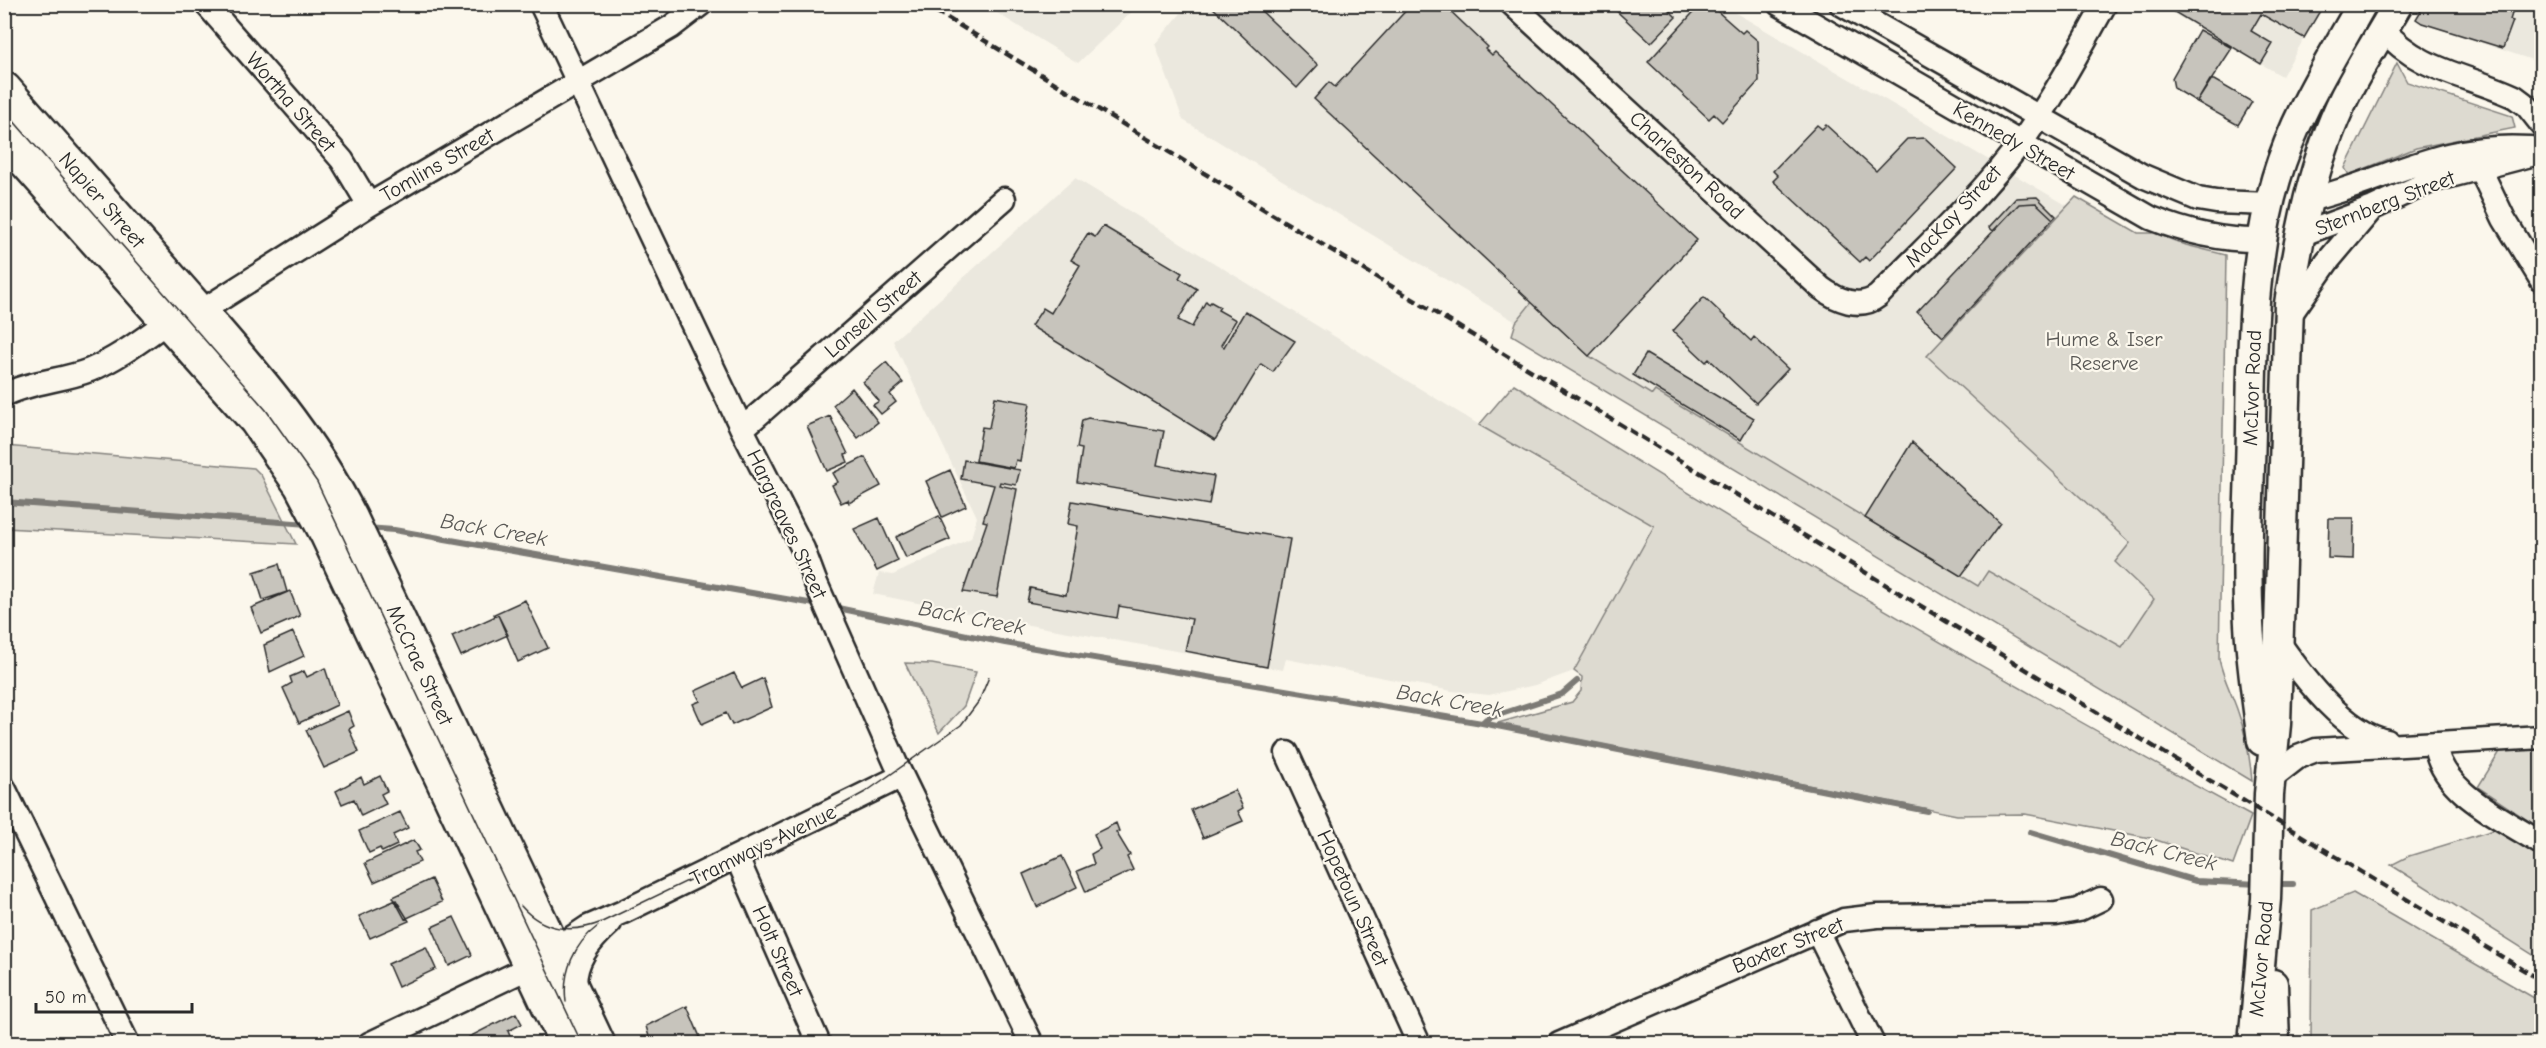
<svg xmlns="http://www.w3.org/2000/svg" width="2546" height="1048" font-family="'Comic Neue',sans-serif">
	<rect width="100%" height="100%" fill="#fbf7ec"/>
	<filter id="ink" filterUnits="userSpaceOnUse"><feTurbulence type="fractalNoise" baseFrequency=".0167" numOctaves="2"/><feDisplacementMap in="SourceGraphic" scale="12" xChannelSelector="R" yChannelSelector="G"/><feConvolveMatrix kernelMatrix="1 2 1 2 8 2 1 2 1" color-interpolation-filters="sRGB"/></filter>
	<g filter="url(#ink)">
		<path fill="#ebe8de" d="M984,5H1139L1078,63Z
			M1188,5H1722L2068,206L1927,356L2131,543L2116,563L2154,599L2122,648L1989,571L1978,586L1655,391L1652,395L1589,356L1532,302L1516,322L1183,120L1155,44Z
			M2159,5H2324L2282,76Z
			M2433,5H2541V63L2422,23Z
			M1075,178L1540,462L1654,526L1574,671L1535,685L1489,695L1452,691L1286,659L1283,670L1012,622L873,594L879,573L893,575L971,538L977,517L893,341Z"/>
		<path fill="#dddad0" stroke="#84827e" stroke-width="1.5" d="M2397,63L2407,82L2512,116L2515,128L2416,148L2349,175L2345,168Z
			M2076,197L2138,233H2154L2186,245L2226,255L2219,659C2223,678 2232,694 2238,712C2246,734 2250,758 2252,781L1512,335L1516,322L1532,302L1589,356L1652,395L1655,391L1978,586L1988,571L2122,647L2154,599L2115,562L2130,543L1927,356Z
			M1514,384C1754,537 2001,680 2251,816L2233,865L2150,838L2025,814L1957,815L1498,723L1572,702L1581,691L1582,677L1574,671L1654,526L1479,425Z
			M5,446L254,468L261,475L296,544L5,528Z
			M905,663L932,664L976,672L964,706L939,733Z
			M2541,748V829L2478,787L2501,750Z
			M2497,829L2541,858V960L2391,865L2409,856Z
			M2353,893L2541,1002V1043H2311L2312,910Z"/>
		<g fill="none" stroke-linecap="round" stroke-linejoin="round">
			<path stroke="#7b7a75" stroke-width="6" d="M4,502L308,524
				M366,528L394,530L820,605
				M833,607L1005,643L1482,723L1927,811
				M1482,723L1486,719L1562,694L1577,681
				M2030,832L2196,881L2259,884
				M2273,884H2293"/>
		</g>
		<path fill="#c7c4bc" stroke="#2b2b2b" stroke-width="1.5" d="M1209,4H1254L1318,65L1297,88Z
			M1412,4H1443L1488,47L1486,49L1492,55L1495,52L1697,240L1589,356L1314,99L1329,82L1335,87Z
			M1609,4H1663L1676,17L1651,43Z
			M1701,4H1709L1742,33L1745,30L1758,41L1759,81L1722,122L1714,114L1709,119L1648,62Z
			M2161,4H2324L2304,38L2261,14L2251,31L2273,44L2261,64Z
			M2425,4H2515L2510,20L2513,21L2503,48L2422,23L2416,19Z
			M2199,30L2232,48L2197,102L2174,88L2172,78Z
			M2210,80H2214L2252,102L2238,125L2197,102Z
			M1817,125L1822,129L1826,125L1876,171L1907,139L1925,138L1957,168L1869,261L1865,257L1860,262L1773,181L1778,176L1773,171Z
			M2037,197L2056,216L2053,219L2036,203L2019,204L1993,231L1989,227L2016,198Z
			M2036,203L2053,219L1943,337L1917,312L2019,204Z
			M1103,226L1182,273L1179,278L1197,289L1178,320L1192,327L1206,301L1209,304L1211,302L1220,307L1218,310L1236,320L1221,345L1224,347L1245,311L1295,341L1273,372L1261,364L1215,440L1031,326L1043,308L1051,313L1080,265L1071,260L1088,233L1095,237Z
			M1704,297L1751,341L1754,337L1788,369L1756,403L1709,359L1706,362L1673,331Z
			M1646,354L1754,418L1741,440L1633,375Z
			M886,362L903,383L890,394L896,402L881,414L873,405L879,401L863,382Z
			M852,388L878,422L858,438L833,405Z
			M995,397L1030,403L1020,461L1016,460L1014,468L976,461L982,427L989,428Z
			M830,416L848,454L845,455L848,462L827,471L807,426Z
			M1088,418L1164,431L1157,465L1214,476L1209,505L1077,482L1082,449L1077,448L1082,420Z
			M1912,442L2000,523L1961,576L1865,518Z
			M865,457L881,486L849,503L848,500L841,503L832,485L838,482L833,473Z
			M964,460L1020,470L1016,485L1000,482L999,485L1017,489L997,597L963,592L987,522L983,521L994,485L961,479Z
			M950,470L966,506L942,517L926,481Z
			M1072,501L1290,539L1267,667L1185,651L1192,619L1119,606L1117,618L1027,602L1030,588L1066,595L1078,526L1068,524Z
			M939,516L950,539L906,558L896,537Z
			M879,518L898,561L877,571L854,529Z
			M2329,518H2354L2353,559L2328,558Z
			M279,564L287,592L263,600L254,572Z
			M290,591L300,616L261,633L251,608Z
			M525,600L548,648L518,662L498,615L495,616L494,614Z
			M498,615L508,635L461,656L452,636Z
			M293,632L304,656L270,672L264,645Z
			M325,668L337,705L299,723L283,688L292,683L290,677L304,671L307,677Z
			M734,673L742,688L763,678L772,707L732,725L726,713L702,724L693,704L700,701L695,691Z
			M348,711L354,726L349,729L359,752L324,768L306,730Z
			M380,776L387,791L381,794L386,804L361,816L354,799L342,804L336,791L361,777L364,784Z
			M1235,790L1243,808L1238,811L1243,821L1203,838L1191,810Z
			M400,812L408,828L393,835L397,845L382,852L380,848L369,853L359,831Z
			M1116,823L1119,831L1116,832L1130,855L1127,857L1133,870L1086,892L1077,871L1094,864L1091,854L1100,849L1094,834Z
			M414,840L420,850L415,852L420,862L374,882L365,863Z
			M1062,856L1077,887L1037,907L1023,874Z
			M431,879L442,902L405,919L393,897Z
			M396,900L409,921L370,938L359,916Z
			M454,917L472,955L449,966L432,927Z
			M426,947L436,969L398,987L388,964Z
			M687,1006L700,1037L687,1044H651L646,1026Z
			M516,1013L522,1024L508,1031L513,1044H472L469,1037Z"/>
		<g fill="none" stroke-linecap="round" stroke-linejoin="round">
			<g stroke="#2b2b2b" stroke-width="27">
				<path id="minor" d="M206,4L342,160L369,205
					M541,4L742,429L803,549L815,581L896,764L1032,1044
					M1512,4L1821,288C1837,300 1860,310 1878,296C1933,239 1997,182 2040,115C2064,80 2084,41 2105,4
					M1779,4L2151,218C2188,233 2224,241 2263,240
					M1841,4L2143,176L2198,199L2216,202L2270,204
					M2383,29C2417,71 2469,75 2515,97L2527,106L2542,125
					M2480,169L2504,219L2542,281
					M2308,200C2390,180 2440,142 2530,148
					M2300,235L2373,208L2431,181L2542,152
					M200,312L369,205L671,27L701,4
					M2288,318L2327,262L2370,211
					M4,395C32,381 62,381 90,370C119,358 144,338 170,320
					M742,429L1004,199
					M2280,644C2304,678 2345,733 2387,741
					M2435,743C2439,792 2504,819 2542,844
					M1287,753L1419,1044
					M2271,778L2298,757L2316,750L2542,737
					M4,788L128,1044
					M737,858L819,1044
					M1817,931L1873,1044
					M555,949L588,927L623,912L902,776
					M576,992C571,963 590,941 610,923
					M369,1044L530,967
					M1559,1044L1844,920L1877,916L2056,914L2078,910L2101,899"/>
			</g>
			<g stroke="#2b2b2b" stroke-width="33">
				<path id="major" d="M2262,741C2257,702 2251,663 2249,624C2245,559 2250,493 2251,428C2252,346 2252,259 2276,179C2294,117 2330,61 2362,4
					M2273,984L2275,1044
					M2253,1044L2266,899L2269,794L2276,724L2289,304C2299,233 2313,161 2345,96C2361,65 2380,35 2398,4"/>
			</g>
			<g stroke="#2b2b2b" stroke-width="38">
				<path id="highway" d="M4,89C62,155 120,221 178,287C243,361 307,431 351,519L598,1044
					M4,137L256,420L301,485L327,534L567,1044"/>
			</g>
			<use href="#minor" stroke="#fbf7ec" stroke-width="22"/>
			<use href="#major" stroke="#fbf7ec" stroke-width="28"/>
			<use href="#highway" stroke="#fbf7ec" stroke-width="33"/>
			<path stroke="#2b2b2b" stroke-width="1.5" d="M4,110L266,410L317,482L582,1044
				M521,906C543,931 572,934 602,922L812,821L867,791L961,725L979,701L989,677
				M566,1002C562,972 574,944 598,926"/>
			<path stroke="#2b2b2b" stroke-width="4.5" stroke-dasharray="9 4.5" stroke-linecap="butt" d="M924,4L2542,981"/>
		</g>
	</g>
	<g text-anchor="middle" stroke-width="4.5" stroke-linejoin="round" paint-order="stroke">
		<g font-size="21" fill="#2b2b2b" stroke="#fbf7ec">
			<text transform="translate(291 102) rotate(49)" y="7">Wortha Street</text>
			<text transform="translate(2014 141) rotate(30)" y="7">Kennedy Street</text>
			<text transform="translate(437 165) rotate(-30)" y="7">Tomlins Street</text>
			<text transform="translate(1687 165) rotate(43)" y="7">Charleston Road</text>
			<text transform="translate(102 200) rotate(49)" y="7">Napier Street</text>
			<text transform="translate(2385 203) rotate(-21)" y="7">Sternberg Street</text>
			<text transform="translate(1953 216) rotate(-47)" y="7">MacKay Street</text>
			<text transform="translate(873 314) rotate(-41)" y="7">Lansell Street</text>
			<text transform="translate(2252 388) rotate(-88)" y="7">McIvor Road</text>
			<text transform="translate(787 524) rotate(65)" y="7">Hargreaves Street</text>
			<text transform="translate(420 665) rotate(65)" y="7">McCrae Street</text>
			<text transform="translate(763 845) rotate(-26)" y="7">Tramways Avenue</text>
			<text transform="translate(1353 898) rotate(66)" y="7">Hopetoun Street</text>
			<text transform="translate(1788 945) rotate(-22)" y="7">Baxter Street</text>
			<text transform="translate(778 951) rotate(66)" y="7">Holt Street</text>
			<text transform="translate(2261 959) rotate(-85)" y="7">McIvor Road</text>
		</g>
		<g font-size="21" fill="#585754" stroke="#fbf7ec">
			<text x="2104" y="346">Hume &amp; Iser<tspan x="2104" dy="24">Reserve</tspan></text>
		</g>
		<g font-size="22" font-style="italic" fill="#5a5956" stroke="#fbf7ec">
			<text transform="translate(494 529) rotate(10)" y="8">Back Creek</text>
			<text transform="translate(972 617) rotate(11)" y="8">Back Creek</text>
			<text transform="translate(1450 700) rotate(10)" y="8">Back Creek</text>
			<text transform="translate(2164 850) rotate(14)" y="8">Back Creek</text>
		</g>
	</g>
	<rect width="2546" height="1048" fill="none" stroke="#fbf7ec" stroke-width="24"/>
	<rect x="12" y="12" width="2522" height="1024" fill="none" stroke="#2b2b2b" stroke-width="2" filter="url(#ink)"/>
	<path d="M36 1003v9h156v-9" fill="none" stroke="#2b2b2b" stroke-width="3"/>
	<text x="45" y="1003" font-size="18" fill="#2b2b2b" stroke="#fbf7ec" stroke-width="4.5" paint-order="stroke">50 m</text>
</svg>
